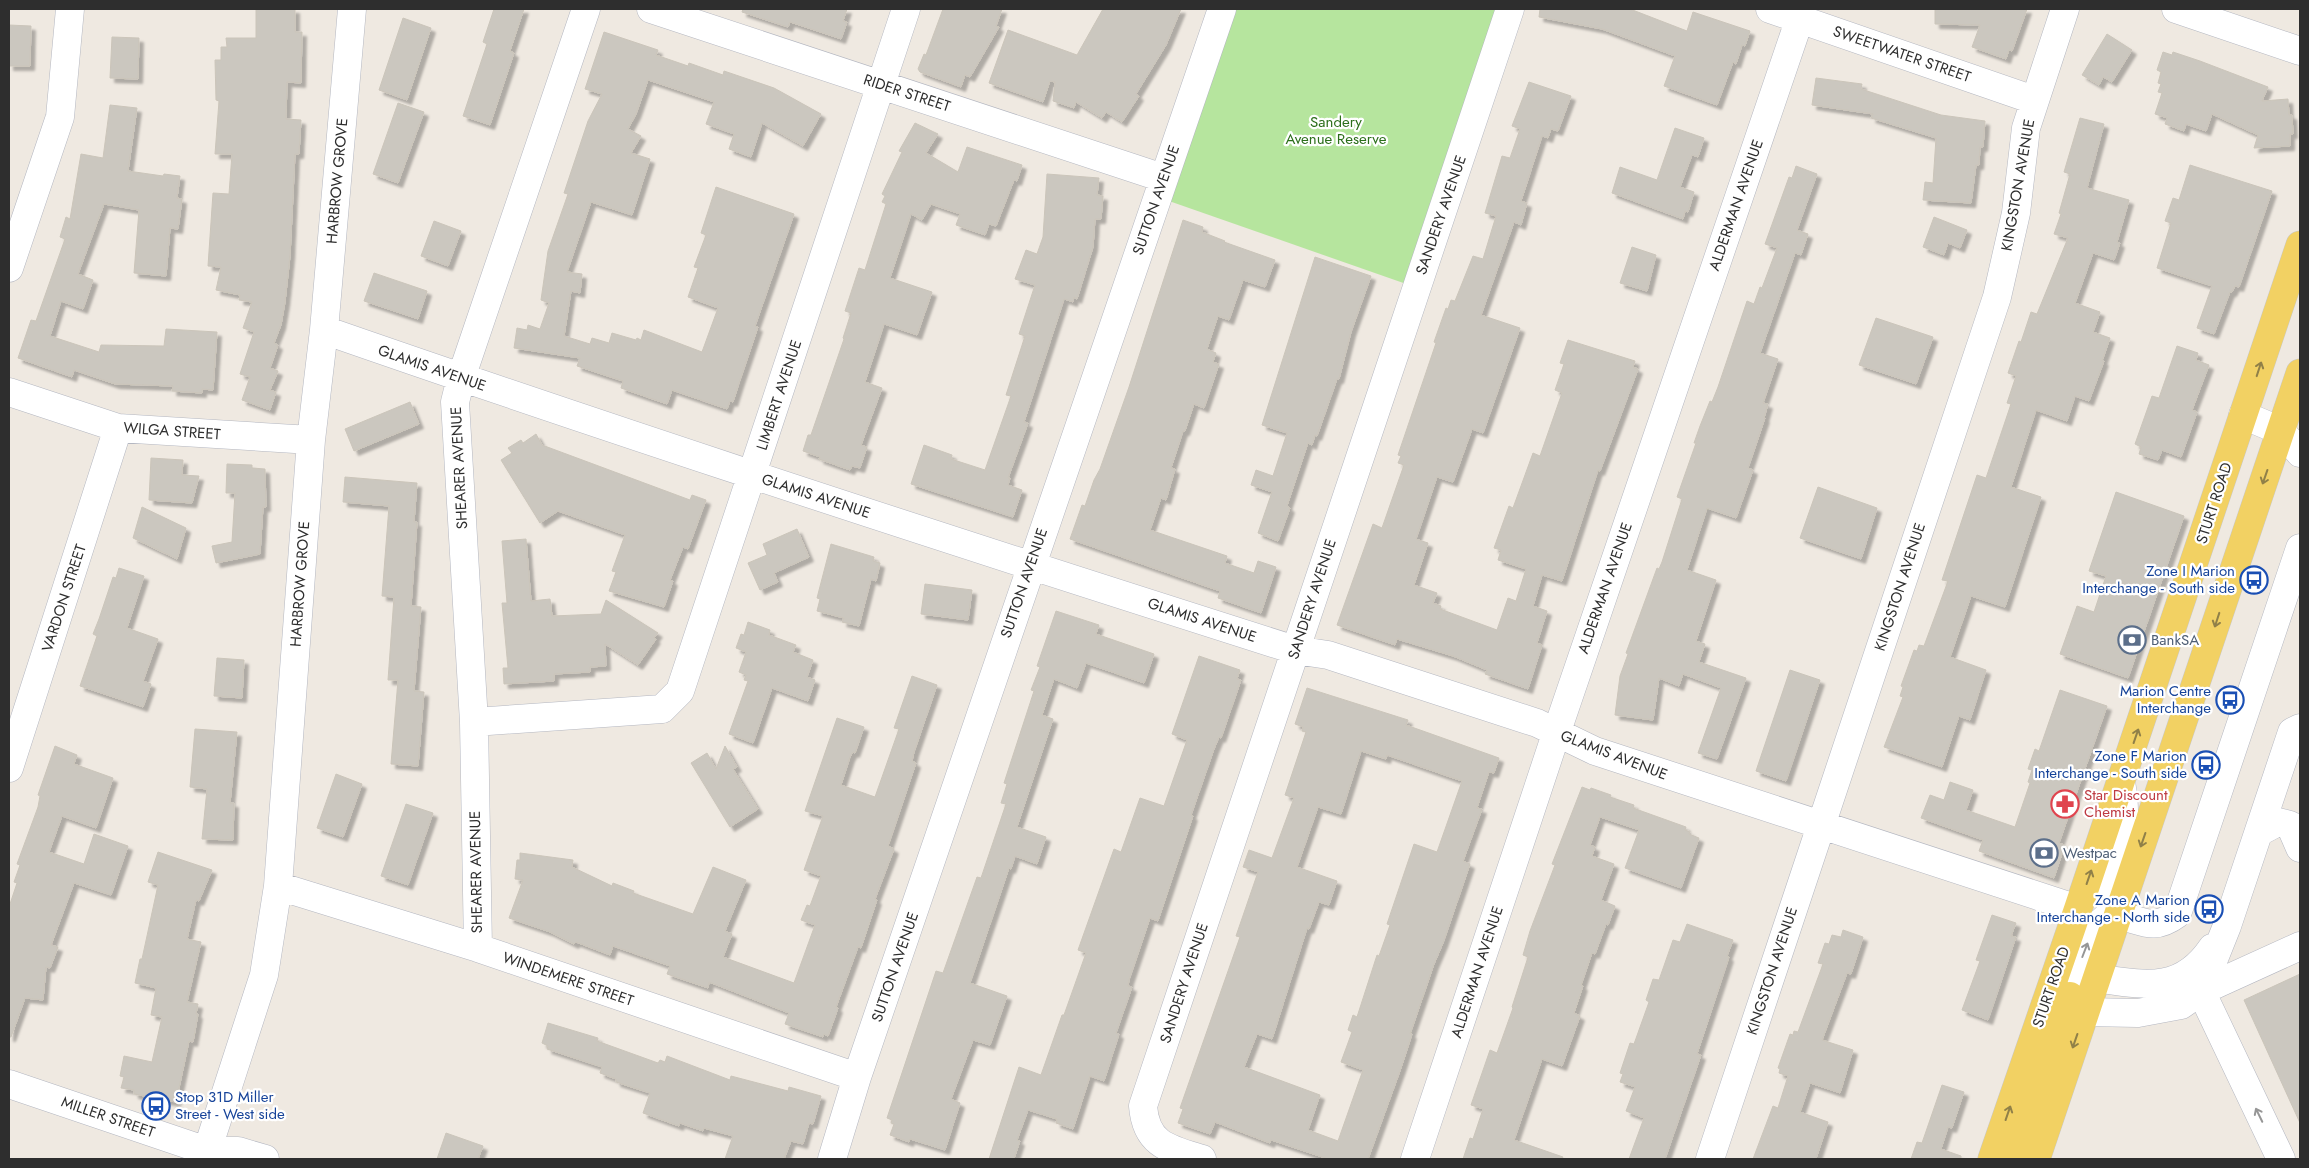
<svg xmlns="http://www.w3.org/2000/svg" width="2309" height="1168" font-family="Jost,sans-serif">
	<defs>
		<filter id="shadow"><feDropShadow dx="4.5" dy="4.5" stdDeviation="1" flood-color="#0004"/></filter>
	</defs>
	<rect width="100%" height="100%" fill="#efe9e1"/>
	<path fill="#b6e59e" d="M1235,9H1504L1412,286L1169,201Z"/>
	<path fill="#cbc7bf" stroke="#cbc5ba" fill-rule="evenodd" filter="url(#shadow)" d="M256,9H295V32H302L301,83L287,82L286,119L301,120L299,154H295L290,256L285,302L281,325L274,343L278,345L270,368L278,371L270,390L276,392L270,410L242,400L250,377L240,374L254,332L243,328L252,302L239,300L240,295L216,290L221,267L208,266L213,193L229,194L232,154H215L219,101L216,100L215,60H221V47H227L226,38H256Z
		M494,9H524L510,51L514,53L490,125L463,116L487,44L483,42Z
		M743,9H847L843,21L847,22L841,39L790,22L788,27L742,12Z
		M943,9H1002L996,26L999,27L970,77L965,75L961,87L920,72L918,69L924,54L926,55Z
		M1103,9H1181L1166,45L1136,94L1139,96L1122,122L1106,112L1102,118L1076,102L1074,108L1053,101L1055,82L1050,81L1043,102L989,83L1008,30L1077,55Z
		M1540,9H1630L1687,31L1693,12L1750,31L1745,46L1742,45L1736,64L1733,62L1717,105L1664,86L1675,56L1602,29L1539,17Z
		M1935,9H2027L2012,51L2009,50L2006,59L1972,47L1980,25L1935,24Z
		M403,18L431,28L407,100L379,90Z
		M9,25L31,26L30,66H9Z
		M604,32L658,50L656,55L688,66L689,63L723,75L724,71L774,88L821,114L803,146L762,123L751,157L729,149L734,134L706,124L714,102L648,80L636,114L628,129L641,136L631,153L650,159L632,215L591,202L567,272L582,274L580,293L571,291L564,336L590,344L592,338L609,343L612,333L636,340L637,338L641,340L644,330L702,352L718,308L688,297L698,268L694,267L706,235L701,233L716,187L794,214L755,326L758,327L739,383L733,402L730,401L727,409L672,390L667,404L621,388L623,381L577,366L580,358L514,348L517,328L527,330L528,325L540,329L549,303L541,300L548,251L568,194L564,193L588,121L602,94L585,89Z
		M2107,34L2132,50L2112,82L2103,77L2099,85L2082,75Z
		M112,37L139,38L138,79L110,78Z
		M2163,52L2172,55L2173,52L2200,61L2268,87L2262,101L2288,99L2289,115H2292L2293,134H2290V146L2254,148L2258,135L2212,114L2206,131L2186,124L2184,131L2165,124L2167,118L2155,114L2162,93L2158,92L2161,84L2158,83L2161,72L2157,70Z
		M1816,78L1862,84L1861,89L1941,115L1985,121L1983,147H1980L1979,165H1976L1971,203L1923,200L1925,182L1933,183L1936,138L1871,118L1873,114L1812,105Z
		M1529,82L1571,96L1558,131L1551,129L1548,138L1542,136L1521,201L1527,203L1521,225L1514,222L1481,315L1520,328L1483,433L1472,429L1453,482L1437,477L1416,539L1428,543L1414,585L1437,593L1433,603L1441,606L1440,609L1497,630L1508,598L1516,601L1526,569L1498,560L1501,550L1494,548L1509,506L1513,508L1533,453L1540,456L1562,393L1555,390L1564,364L1560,363L1568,340L1635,361L1633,367L1638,369L1600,471L1598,470L1562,581L1542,575L1533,606L1547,611L1537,643L1542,645L1528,689L1485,674L1487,670L1453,656L1397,639L1395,645L1337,625L1373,524L1382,528L1404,465L1398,463L1401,456L1398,455L1436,343L1434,342L1446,308L1448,309L1451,300L1455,301L1473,256L1483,259L1496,216L1485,213L1502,156L1510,158L1520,129L1512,126Z
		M398,103L424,112L398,183L373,174Z
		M110,105L137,108L128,171L163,176L164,174L180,176L177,198L182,199L178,229L170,228L166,276L134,273L139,210L104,204L78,274L93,280L83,309L61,301L50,336L99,352L101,345L164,346L166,329L217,332L213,390L202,389V393L172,391L173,386L115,384L74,370L72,377L18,358L31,320L36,321L65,239L60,237L66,217L70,219L81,154L103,158Z
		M2080,118L2104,124L2087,188L2129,200L2117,242L2120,243L2114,260L2093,253L2075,303L2100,312L2093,332L2110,338L2102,361H2104L2089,401L2075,396L2067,421L2036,410L2011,487L2041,497L2005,607L1971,596L1950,657L1986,670L1970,720L1959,716L1942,767L1884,747L1903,697L1900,696L1903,687L1901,686L1914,650L1917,651L1919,645L1924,646L1948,581L1942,580L1977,475L1986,478L2011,404L2007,403L2016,376L2008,373L2019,341L2021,342L2031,312L2037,314L2068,238L2054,234L2061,214L2059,213L2070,174L2064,172Z
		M915,123L938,134L926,153L958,172L967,147L1022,165L1017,181L1014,180L996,226L989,224L985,235L956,225L960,214L931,204L922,220L911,214L890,278L932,292L917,335L884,324L865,382L882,388L861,445L867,447L860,468L852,466L850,470L819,459L820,457L803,451L808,435H811L844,339L843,338L851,313L845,311L859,268L865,270L886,204L882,202L885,196L882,194L902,152L899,151Z
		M1675,128L1704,138L1698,157L1692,155L1680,187L1694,192L1688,212L1685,211L1683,219L1612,193L1620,167L1657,180Z
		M2190,165L2272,191L2239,287L2235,286L2232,292H2230L2214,334L2197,328L2212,286L2157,268L2171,223L2165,221L2173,198L2179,200Z
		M1796,166L1817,174L1797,230L1808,234L1801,255L1795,253L1760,353L1778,359L1763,403L1768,404L1764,418H1765L1748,468L1753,470L1736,518L1707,508L1687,570L1716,580L1696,641L1705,644L1699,662L1746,678L1717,759L1698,753L1721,688L1683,674L1679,686L1659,678L1653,720L1615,715L1620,676L1628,654L1626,653L1657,568L1659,569L1662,562L1682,499L1677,497L1696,443H1694L1700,426L1710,401L1712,402L1718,387L1747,301L1754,304L1760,287L1762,288L1777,248L1765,244L1789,177L1792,178Z
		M1047,174L1099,178L1097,195L1103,196L1101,219H1095L1093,247L1077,299L1074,297L1073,302L1064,299L1024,422L1028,423L1008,478H1010L1008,485L1022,490L1013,517L911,484L924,445L952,455L951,459L985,470L1011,396L1006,395L1025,336L1019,334L1035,285L1015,279L1026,250L1037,254L1043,237Z
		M1934,217L1967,230L1960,248L1948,243L1944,255L1923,247Z
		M1183,220L1203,227L1202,232L1225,241L1224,242L1275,260L1265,287L1243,280L1229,320L1218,316L1207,349L1216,353L1213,362L1219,364L1204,408L1194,404L1185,431H1183L1171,468L1175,469L1166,500L1161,498L1150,530L1227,556L1225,563L1254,573L1258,561L1276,567L1261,613L1218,598L1220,591L1070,539L1082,505L1085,506L1094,480L1100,469L1129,387Z
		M434,221L461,231L448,266L421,256Z
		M1632,247L1656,255L1647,291L1620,283Z
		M1315,257L1371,276L1351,332L1339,379H1337L1317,436L1315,435L1312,445L1308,443L1287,506L1290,508L1278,541L1258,533L1272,492L1251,485L1256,470L1273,476L1287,433L1262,425Z
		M374,273L427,291L418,319L364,301Z
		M1876,318L1933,337L1916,384L1859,365Z
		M2177,346L2198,353L2196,360L2209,365L2192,410L2197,412L2181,457L2162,450L2158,460L2139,454L2141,447L2135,444L2152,396L2159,398Z
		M410,402L419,424L354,451L345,429Z
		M536,434L542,445L690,500L692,495L706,500L688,549L683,547L670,580L673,581L664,607L609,591L616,572L612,571L625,535L558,511L540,523L501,460L512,453L508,448L521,440L523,443Z
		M151,458L183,460L182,475L199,476L192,503L149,500Z
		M227,464L252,465V468L265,469L266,507H263L260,554L216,563L212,546L232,542L235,493H226Z
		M345,477L417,483L414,522H417L411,606L421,607L414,691L424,692L418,766L391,764L398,680H388L394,597L382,596L389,506L343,502Z
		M1818,487L1877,508L1861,559L1800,538Z
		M2116,492L2184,516L2128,678L2060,654L2077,606L2094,612L2106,576L2089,571Z
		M142,507L186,528L177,559L133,538Z
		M797,529L809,557L774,573L778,582L760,590L748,563L767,555L763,544Z
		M526,539L531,601L550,599L552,616L601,614L606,600L658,633L654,638L656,639L638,665L605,644L606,666L590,667V672L554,674V681L504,684L503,668H508L502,603H507L502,541Z
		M831,544L874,557L873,561L880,563L876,581L871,579L859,626L842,622L844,618L817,611L820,599L817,598Z
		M119,568L144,576L127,628L158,639L143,681L151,684L143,707L80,686L97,636L93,634L99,619L113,577L116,578Z
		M925,584L972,590L968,620L921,614Z
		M1056,611L1099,625L1096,634L1154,654L1144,683L1086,663L1077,688L1054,679L1042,715L1053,719L1017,827L1046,837L1037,864L1015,856L1011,869L1009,868L970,983L1007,996L990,1045L973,1040L951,1099L960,1103L945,1150L910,1139L909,1142L890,1135L894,1124L891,1123L892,1120L887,1118L936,971L943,973L977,877L981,878L1006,804L1001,803L1007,784L1004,783L1034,691L1031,690L1040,667L1037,666Z
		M748,622L770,630L769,635L796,645L793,652L813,660L807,677L815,680L808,701L772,688L753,743L729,734L748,681L744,680L746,675L739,672L746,652L736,648L741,634L744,635Z
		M1199,656L1240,670L1237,679L1241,680L1221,738L1219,737L1214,749L1191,815L1193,816L1158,921L1150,918L1129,980L1128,986L1132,987L1116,1033L1119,1034L1104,1081L1090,1076L1073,1129L1056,1123L1057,1119L1028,1110L1017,1140L1020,1141L1014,1159H989L1019,1067L1041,1075L1062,1015H1064L1086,953L1078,950L1114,849L1121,852L1140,798L1164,806L1187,740L1172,734Z
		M217,658L244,660L242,698L214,696Z
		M1790,670L1820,680L1786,781L1756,771Z
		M912,676L937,685L914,752L912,761L916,763L888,846L894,849L875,899L877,900L861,948L858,947L836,1007L838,1008L828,1036L824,1034L823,1037L785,1024L789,1013L709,982L708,988L667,974L670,966L613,946L610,955L576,942L574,944L550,932L509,918L523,880L515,879L517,860H520V853L573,860L572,867L612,886L613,883L634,891L633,893L693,914L713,867L746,880L725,931L732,934L723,957L794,983L815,925L801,920L807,905L810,906L821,876L804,870L823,816L805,811L837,718L864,727L855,753L853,752L850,757L841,785L875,797L899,729L894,728Z
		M1307,688L1408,720L1406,725L1499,758L1494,773L1489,772L1477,808L1482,809L1463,861L1470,864L1443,943L1434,964L1410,1034H1412L1401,1068L1368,1159H1328L1271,1140L1270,1143L1215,1122L1210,1134L1178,1123L1183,1109L1180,1108L1240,937L1236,936L1258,872L1243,867L1249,850L1272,858L1294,798L1285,795L1306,732L1302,731L1303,727L1295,724ZM1361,751L1386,759L1387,755L1462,781L1437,852L1414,844L1387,924L1390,925L1379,956L1377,955L1357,1017L1353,1015L1348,1030L1352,1032L1341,1062L1363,1070L1338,1141L1308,1130L1320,1095L1244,1067L1257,1034L1272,1039L1307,928L1309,929L1319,902L1329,905L1337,881L1297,867L1318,807L1341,814Z
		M2060,690L2107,706L2059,843L2065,845L2054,878L1979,851L1983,840L1921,818L1930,795L1944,800L1950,782L1973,790L1966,810L2015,827L2030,783L2028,782L2032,770L2028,769L2035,749L2039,751Z
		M195,729L237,732L230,803H234L233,840L202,839L207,789L190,787Z
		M55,746L77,755L74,764L113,778L96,828L62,816L49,852L84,864L94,834L128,846L111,895L74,883L51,945L58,947L50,968L46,967L43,1000L25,998L11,1037H9V907L17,883L14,882L20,865L17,864L38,807L40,796L38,795Z
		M725,746L737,767L733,769L758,809L730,827L691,763L707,753L716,769Z
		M336,774L362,784L343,837L317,828Z
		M1582,787L1590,790L1591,788L1611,795L1610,797L1634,805L1633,808L1686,827L1685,830L1690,832L1689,834L1699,838L1681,888L1625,868L1639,830L1600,817L1590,845L1595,847L1592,856L1614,864L1601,900L1615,906L1608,925L1606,924L1595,954L1592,953L1581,985L1583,986L1574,1013L1580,1016L1562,1066L1542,1059L1514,1140L1563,1157L1562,1159H1463L1470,1138L1473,1139L1483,1109L1471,1105L1490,1050L1497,1053L1513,1008L1512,1007L1528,957L1523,955L1530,931L1555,865L1552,864Z
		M406,804L433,813L408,885L381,876Z
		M158,852L212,870L199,901L196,900L187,939L201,942L187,1002L198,1004L196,1014H198L193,1042L189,1041L176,1102L134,1094V1090L121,1088L124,1077L120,1076L124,1056L152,1062L162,1017L151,1015L156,988L135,983L140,959H142L158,885L148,882Z
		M1992,915L2016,923L2011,936L2016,937L1988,1020L1962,1010L1980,961L1976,960Z
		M1687,924L1733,940L1727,956L1729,957L1697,1054L1701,1055L1665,1159H1629L1644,1118L1626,1111L1635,1087L1620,1082L1623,1074L1620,1073L1630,1043L1634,1044L1649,1002L1646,1000L1653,979L1659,980L1673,940L1680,942Z
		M1843,930L1863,937L1851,974L1847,973L1822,1040L1853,1050L1840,1093L1810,1083L1800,1112L1828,1122L1816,1159H1753L1773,1106L1778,1108L1788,1076L1779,1073L1780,1069L1778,1068L1790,1034L1793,1035L1794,1031L1798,1032L1823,964L1818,963L1825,943L1829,944L1832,935L1841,937Z
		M2300,974V1123L2244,1000Z
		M548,1023L598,1038L597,1041L658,1063L660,1060L665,1062L667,1056L730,1080L731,1076L788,1091L789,1087L821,1096L813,1124L809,1123L803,1144L791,1141L784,1159H725L733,1136L704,1128L703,1131L680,1123L679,1126L643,1113L650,1093L616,1082V1079L600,1073L602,1067L547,1049L548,1046L542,1043Z
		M1942,1085L1964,1092L1952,1128L1948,1127L1941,1149L1961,1156V1159H1911L1917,1142L1922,1143Z
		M446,1133L483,1146L478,1159H437Z"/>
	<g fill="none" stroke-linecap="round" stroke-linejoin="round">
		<g stroke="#b4b7c1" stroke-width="29">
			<path id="minor" d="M651,9L1163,178
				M1770,9L2034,100
				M2176,9L2300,51
				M9,268L60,117L70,9
				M324,330C646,442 970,547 1295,650L1328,655L1537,723L1595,751L2078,909
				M9,392L118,428L311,440
				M2243,415L2281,431L2300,453
				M474,722L662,709L680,691L906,9
				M9,768L118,428
				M2259,832L2278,822L2290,825L2300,848
				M278,886L478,948L857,1077
				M2118,915C2099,891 2116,859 2122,833C2126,816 2124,799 2121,782
				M478,948L474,722L455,402L461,378L586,9
				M2078,991L2096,978C2144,985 2181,994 2212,948
				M2070,996C2078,968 2084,935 2108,916C2137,913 2147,936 2177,914L2300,548
				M2085,1012L2138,1013L2181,1005L2201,991L2300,946
				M9,1084L207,1151H238L265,1159
				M207,1151L264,975L278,886L311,440L324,330L352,9
				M832,1159L857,1077L1222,9
				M1202,1159C1169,1149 1146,1145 1143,1106L1510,9
				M1415,1159L1556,734L1800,18
				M1710,1159L1997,297L2016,213L2026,128L2065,9
				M2281,1159L2201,991L2227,926L2292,732L2300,728"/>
		</g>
		<g stroke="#c9c9c9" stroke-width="29">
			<path id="major" d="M1992,1159L2078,909L2300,245
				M2013,1159L2070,996
				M2036,1159L2300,373"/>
		</g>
		<use href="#minor" stroke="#fff" stroke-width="28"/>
		<use href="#major" stroke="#f2d163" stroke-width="28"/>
	</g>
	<defs><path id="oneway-shaft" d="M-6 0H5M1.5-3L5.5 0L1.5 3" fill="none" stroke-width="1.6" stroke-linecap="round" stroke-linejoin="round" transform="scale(1.25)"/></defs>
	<g stroke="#908048">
		<use href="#oneway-shaft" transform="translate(2259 369) rotate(-72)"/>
		<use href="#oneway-shaft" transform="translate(2265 477) rotate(109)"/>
		<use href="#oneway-shaft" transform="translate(2217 620) rotate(108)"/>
		<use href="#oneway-shaft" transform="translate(2136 736) rotate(-71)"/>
		<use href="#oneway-shaft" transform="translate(2143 840) rotate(109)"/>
		<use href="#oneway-shaft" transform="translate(2089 877) rotate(-71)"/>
		<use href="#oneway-shaft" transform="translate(2075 1041) rotate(109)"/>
		<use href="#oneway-shaft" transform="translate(2008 1113) rotate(-71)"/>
	</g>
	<g stroke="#969696">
		<use href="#oneway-shaft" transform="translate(2085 950) rotate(-69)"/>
		<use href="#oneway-shaft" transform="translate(2259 1115) rotate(-116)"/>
	</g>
	<defs>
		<g id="bus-ring" transform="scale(1.4375)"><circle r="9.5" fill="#fff" stroke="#1a4fb4" stroke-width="1.5"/><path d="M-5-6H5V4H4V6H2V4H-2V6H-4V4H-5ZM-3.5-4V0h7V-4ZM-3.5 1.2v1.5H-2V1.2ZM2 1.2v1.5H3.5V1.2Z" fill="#1a4fb4"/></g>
		<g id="bank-ring" transform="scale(1.4375)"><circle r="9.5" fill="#fff" stroke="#5c6f8a" stroke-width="1.5"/><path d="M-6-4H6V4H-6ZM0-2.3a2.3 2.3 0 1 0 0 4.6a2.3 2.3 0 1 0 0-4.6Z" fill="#5c6f8a"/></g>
		<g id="pharmacy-ring" transform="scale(1.4375)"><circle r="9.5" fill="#fff" stroke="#e0444e" stroke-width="1.5"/><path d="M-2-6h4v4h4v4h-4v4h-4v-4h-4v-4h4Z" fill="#e0444e"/></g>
	</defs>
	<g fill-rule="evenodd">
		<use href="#bus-ring" x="2254" y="580"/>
		<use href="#bank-ring" x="2132" y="640"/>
		<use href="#bus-ring" x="2230" y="700"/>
		<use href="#bus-ring" x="2206" y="765"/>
		<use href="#pharmacy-ring" x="2065" y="804"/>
		<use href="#bank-ring" x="2044" y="853"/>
		<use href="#bus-ring" x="2209" y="909"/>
		<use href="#bus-ring" x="156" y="1106"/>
	</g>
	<g text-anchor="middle" stroke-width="4.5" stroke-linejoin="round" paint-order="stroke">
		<g font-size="15" fill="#2e2e2e" stroke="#fff">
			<text transform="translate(1902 54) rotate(19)" y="5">SWEETWATER STREET</text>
			<text transform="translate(907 93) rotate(18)" y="5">RIDER STREET</text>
			<text transform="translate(337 181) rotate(-85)" y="5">HARBROW GROVE</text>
			<text transform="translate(2018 185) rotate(-80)" y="5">KINGSTON AVENUE</text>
			<text transform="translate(1156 200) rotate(-71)" y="5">SUTTON AVENUE</text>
			<text transform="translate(1736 205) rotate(-71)" y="5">ALDERMAN AVENUE</text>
			<text transform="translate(1441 215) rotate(-71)" y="5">SANDERY AVENUE</text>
			<text transform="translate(432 368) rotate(19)" y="5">GLAMIS AVENUE</text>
			<text transform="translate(779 395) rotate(-72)" y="5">LIMBERT AVENUE</text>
			<text transform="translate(172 431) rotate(4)" y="5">WILGA STREET</text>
			<text transform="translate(459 468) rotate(-93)" y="5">SHEARER AVENUE</text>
			<text transform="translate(816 496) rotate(18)" y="5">GLAMIS AVENUE</text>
			<text transform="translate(2214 503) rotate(-72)" y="5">STURT ROAD</text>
			<text transform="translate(1024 583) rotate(-71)" y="5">SUTTON AVENUE</text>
			<text transform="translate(300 584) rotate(-86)" y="5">HARBROW GROVE</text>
			<text transform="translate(1900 587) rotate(-72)" y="5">KINGSTON AVENUE</text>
			<text transform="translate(1605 588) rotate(-71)" y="5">ALDERMAN AVENUE</text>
			<text transform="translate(64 598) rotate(-72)" y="5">VARDON STREET</text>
			<text transform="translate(1312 599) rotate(-72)" y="5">SANDERY AVENUE</text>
			<text transform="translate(1202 620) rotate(18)" y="5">GLAMIS AVENUE</text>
			<text transform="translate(1614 755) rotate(21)" y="5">GLAMIS AVENUE</text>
			<text transform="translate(476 872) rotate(-91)" y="5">SHEARER AVENUE</text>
			<text transform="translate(895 967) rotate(-71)" y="5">SUTTON AVENUE</text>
			<text transform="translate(1772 971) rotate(-72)" y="5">KINGSTON AVENUE</text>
			<text transform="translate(1477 972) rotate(-72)" y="5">ALDERMAN AVENUE</text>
			<text transform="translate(568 979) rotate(19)" y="5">WINDEMERE STREET</text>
			<text transform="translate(1184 983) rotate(-72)" y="5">SANDERY AVENUE</text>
			<text transform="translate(2051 987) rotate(-71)" y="5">STURT ROAD</text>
			<text transform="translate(108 1117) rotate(19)" y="5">MILLER STREET</text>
		</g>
		<g font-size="15" fill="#2c6e1b" stroke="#fff">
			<text x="1336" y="127">Sandery<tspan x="1336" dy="17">Avenue Reserve</tspan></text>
		</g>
		<g font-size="15" fill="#164399" stroke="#fff" text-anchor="end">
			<text x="2235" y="576">Zone I Marion<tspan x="2235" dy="17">Interchange - South side</tspan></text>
			<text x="2211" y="696">Marion Centre<tspan x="2211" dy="17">Interchange</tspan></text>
			<text x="2187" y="761">Zone F Marion<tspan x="2187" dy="17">Interchange - South side</tspan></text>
			<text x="2190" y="905">Zone A Marion<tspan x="2190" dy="17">Interchange - North side</tspan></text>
			<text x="175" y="1102" text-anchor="start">Stop 31D Miller<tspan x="175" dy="17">Street - West side</tspan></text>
		</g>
		<g font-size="15" fill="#4e5e75" stroke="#fff" text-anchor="start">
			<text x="2151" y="645">BankSA</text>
			<text x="2063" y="858">Westpac</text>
		</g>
		<g font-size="15" fill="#be3a42" stroke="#fff" text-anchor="start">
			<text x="2084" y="800">Star Discount<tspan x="2084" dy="17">Chemist</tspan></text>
		</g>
	</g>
	<rect width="2309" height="1168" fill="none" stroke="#2e2e2e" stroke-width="20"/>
</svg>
